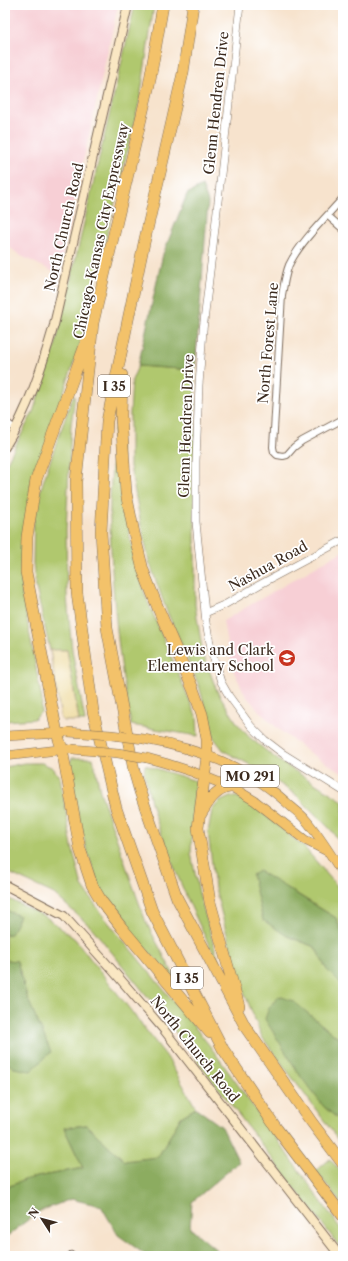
<svg xmlns="http://www.w3.org/2000/svg" width="348" height="1261" font-family="'Libre Caslon Text',serif">
	<rect width="100%" height="100%" fill="#fff"/>
	<filter id="ink" filterUnits="userSpaceOnUse"><feTurbulence type="fractalNoise" baseFrequency=".025" numOctaves="2"/><feDisplacementMap in="SourceGraphic" scale="8" xChannelSelector="R" yChannelSelector="G"/><feConvolveMatrix kernelMatrix="1 2 1 2 8 2 1 2 1" color-interpolation-filters="sRGB"/></filter>
	<filter id="wash" filterUnits="userSpaceOnUse"><feTurbulence type="fractalNoise" baseFrequency=".012" numOctaves="4" result="noise"/><feDisplacementMap in="SourceGraphic" scale="16" xChannelSelector="R" yChannelSelector="G"/><feGaussianBlur stdDeviation="0.9" result="paint"/><feColorMatrix in="noise" values="0 0 0 0 0 0 0 0 0 0 0 0 0 0 0 0 0 1.4 0 .05"/><feComposite in="paint" operator="in"/></filter>
	<g filter="url(#wash)">
		<rect width="100%" height="100%" fill="#f7e3cd"/>
		<path fill="#f7cfd5" d="M5,5H118L58,274L21,256L5,244Z
			M343,551V773L311,754L282,732L263,715L246,696L234,672L227,644L223,621Z"/>
		<path fill="#b0c86e" stroke="#767946" d="M135,5H154L140,99L82,338L54,421L22,541V593L42,700L41,712L34,719L5,721V466L33,412L55,347Z
			M138,366L195,370V605L203,654L217,691L237,723L249,737L279,761L343,801V847L331,830L296,795L260,770L224,751L214,738L199,686L166,609L149,561L141,524L130,466V414L132,380Z
			M73,396H75L71,425L66,530L67,597L72,650L85,721H79L67,650H50L36,588L33,563L34,511L47,470Z
			M117,420L130,538L145,595L197,718L198,736L131,725C118,658 112,591 110,523C109,493 113,462 114,432Z
			M72,758H93L100,791L133,886L146,922L177,981L138,941L112,910L100,890L87,851L77,810L70,762Z
			M24,763H42L53,768L60,778L72,847L82,886L104,917L210,1046L343,1232V1251L164,1017L92,928L54,894L5,871V767Z
			M145,765L196,781L193,805L191,853L199,893L220,966C194,917 172,866 154,813C150,800 147,785 144,771Z
			M230,797H238L259,810L304,847L343,893V935L336,918L294,892L287,936L315,947L327,970L343,986V1042L322,1025L324,1107L343,1123V1146L262,1037L238,977L215,888L208,832L212,810L219,802Z
			M5,897L46,917L75,939L167,1057L196,1108L181,1117L158,1157L125,1161L86,1125L64,1128L83,1168L27,1179L5,1188V1061L14,1068L27,997L17,961L5,960V935L11,934L19,916L5,910Z
			M330,1159L343,1175V1206L316,1171Z"/>
		<path fill="#8cac61" stroke="#646b40" d="M202,186L208,202L195,370L138,366L163,254L187,194Z
			M259,871L336,918L343,935V986L327,970L315,947L287,936L263,920L252,875Z
			M5,910L20,916L11,934L5,935Z
			M5,960L17,961L27,997L51,1052L31,1071L14,1068L5,1061Z
			M279,996L293,1001L343,1042V1123L324,1107L301,1077L265,1019L269,1008Z
			M196,1108L222,1127L239,1162L192,1202L190,1228L224,1256H147L118,1235L101,1206L71,1199L38,1212L6,1237L8,1256H5V1188L27,1179L83,1168L64,1128L86,1125L125,1161L158,1157L181,1117Z"/>
		<path fill="#eeda9e" stroke="#94825e" d="M50,650H67L79,721H63L61,719Z"/>
	</g>
	<g filter="url(#ink)">
		<g fill="none" stroke-linecap="round" stroke-linejoin="round">
			<g stroke="#7d6b5b" stroke-width="8">
				<path id="minor" d="M343,198C326,217 300,242 289,265C285,275 284,285 282,295L273,447L274,452L277,455L283,456L287,455L294,447L302,441L343,419
					M328,216L343,229
					M5,421L16,430
					M71,1255L72,1256"/>
			</g>
			<g stroke="#7d6b5b" stroke-width="8">
				<path id="tertiary" d="M240,5L213,246L203,330L199,385L196,461V522L206,623L212,653L221,682L229,696L251,726L265,740L282,753L343,791
					M205,613L226,604L259,585L343,540"/>
			</g>
			<g stroke="#7d6b5b" stroke-width="10">
				<path id="secondary" d="M5,447C28,410 42,367 54,325L128,5
					M5,885L64,916L115,973L164,1030L340,1256"/>
			</g>
			<g stroke="#7d6b5b" stroke-width="10">
				<path id="primary" d="M5,736L63,733
					M144,739C198,749 245,765 286,802C292,808 300,813 305,819C319,835 331,855 343,874
					M5,756L67,749
					M147,758L165,763L193,772L235,789L255,801L305,840L327,851"/>
			</g>
			<g stroke="#7d6b5b" stroke-width="12">
				<path id="motorway" d="M163,5L149,85L93,323L76,481L77,593L93,711L116,808L152,911L223,1049L277,1129L343,1216
					M193,5L183,73L144,243L107,421L101,532L107,628L134,771L140,792L177,898L246,1028L310,1120L343,1164
					M87,340L36,480L27,537L26,572L57,733L62,749L80,849L92,885L102,902L122,928L210,1033
					M122,375L121,416L126,493L134,533L143,570L158,608L193,689L202,714L207,739V756L198,828L210,902L239,1006
					M201,814C208,802 215,789 230,787"/>
			</g>
			<use href="#minor" stroke="#fff" stroke-width="6"/>
			<use href="#tertiary" stroke="#fff" stroke-width="7"/>
			<use href="#secondary" stroke="#fae7c3" stroke-width="8"/>
			<use href="#primary" stroke="#f3c26a" stroke-width="9"/>
			<use href="#motorway" stroke="#f3c26a" stroke-width="11"/>
			<g stroke="#7d6b5b" stroke-width="10" stroke-linecap="butt">
				<path id="primary-bridge" d="M68,732L111,735L144,739
					M72,749L118,753L147,758"/>
			</g>
			<use href="#primary-bridge" stroke="#f3c26a" stroke-width="9"/>
		</g>
	</g>
	<defs>
		<g id="school-disc" transform="scale(0.9)"><circle r="9.5" fill="#c8321e" stroke="#fff"/><path d="M0-5L7-2L0 1L-7-2ZM-4 1L0 2.5L4 1V4Q0 6-4 4Z" fill="#fff"/></g>
	</defs>
	<g fill-rule="evenodd">
		<use href="#school-disc" x="287" y="658"/>
	</g>
	<g text-anchor="middle" stroke-width="3.5" stroke-linejoin="round" paint-order="stroke">
		<g fill="#fff" stroke="#766a62" stroke-width="1">
			<rect x="98" y="375" width="32" height="22" rx="3"/>
			<rect x="221" y="765" width="58" height="22" rx="3"/>
			<rect x="171" y="967" width="32" height="22" rx="3"/>
		</g>
		<g font-size="13" font-weight="bold" fill="#3b2a1e">
			<text x="114" y="391">I 35</text>
			<text x="250" y="781">MO 291</text>
			<text x="187" y="983">I 35</text>
		</g>
		<g font-size="14" fill="#3b2a1e" stroke="#fff">
			<text transform="translate(216 103) rotate(-84)" y="5">Glenn Hendren Drive</text>
			<text transform="translate(64 227) rotate(-77)" y="5">North Church Road</text>
			<text transform="translate(101 231) rotate(-78)" y="5">Chicago-Kansas City Expressway</text>
			<text transform="translate(268 343) rotate(-85)" y="5">North Forest Lane</text>
			<text transform="translate(186 426) rotate(-88)" y="5">Glenn Hendren Drive</text>
			<text transform="translate(268 566) rotate(-29)" y="5">Nashua Road</text>
			<text transform="translate(195 1049) rotate(51)" y="5">North Church Road</text>
		</g>
		<g font-size="14" fill="#3b2a1e" stroke="#fff" text-anchor="end">
			<text x="274" y="655">Lewis and Clark<tspan x="274" dy="16">Elementary School</tspan></text>
		</g>
	</g>
	<rect width="348" height="1261" fill="none" stroke="#fff" stroke-width="20"/>
	<g transform="translate(42 1219) rotate(306)" stroke="#ffffff" stroke-width="3" paint-order="stroke">
	<path d="M0-3L7 15L0 10L-7 15Z" fill="#3b2a1e"/>
	<text y="-6" font-size="11" font-weight="bold" text-anchor="middle" fill="#3b2a1e">N</text>
	</g>
</svg>
